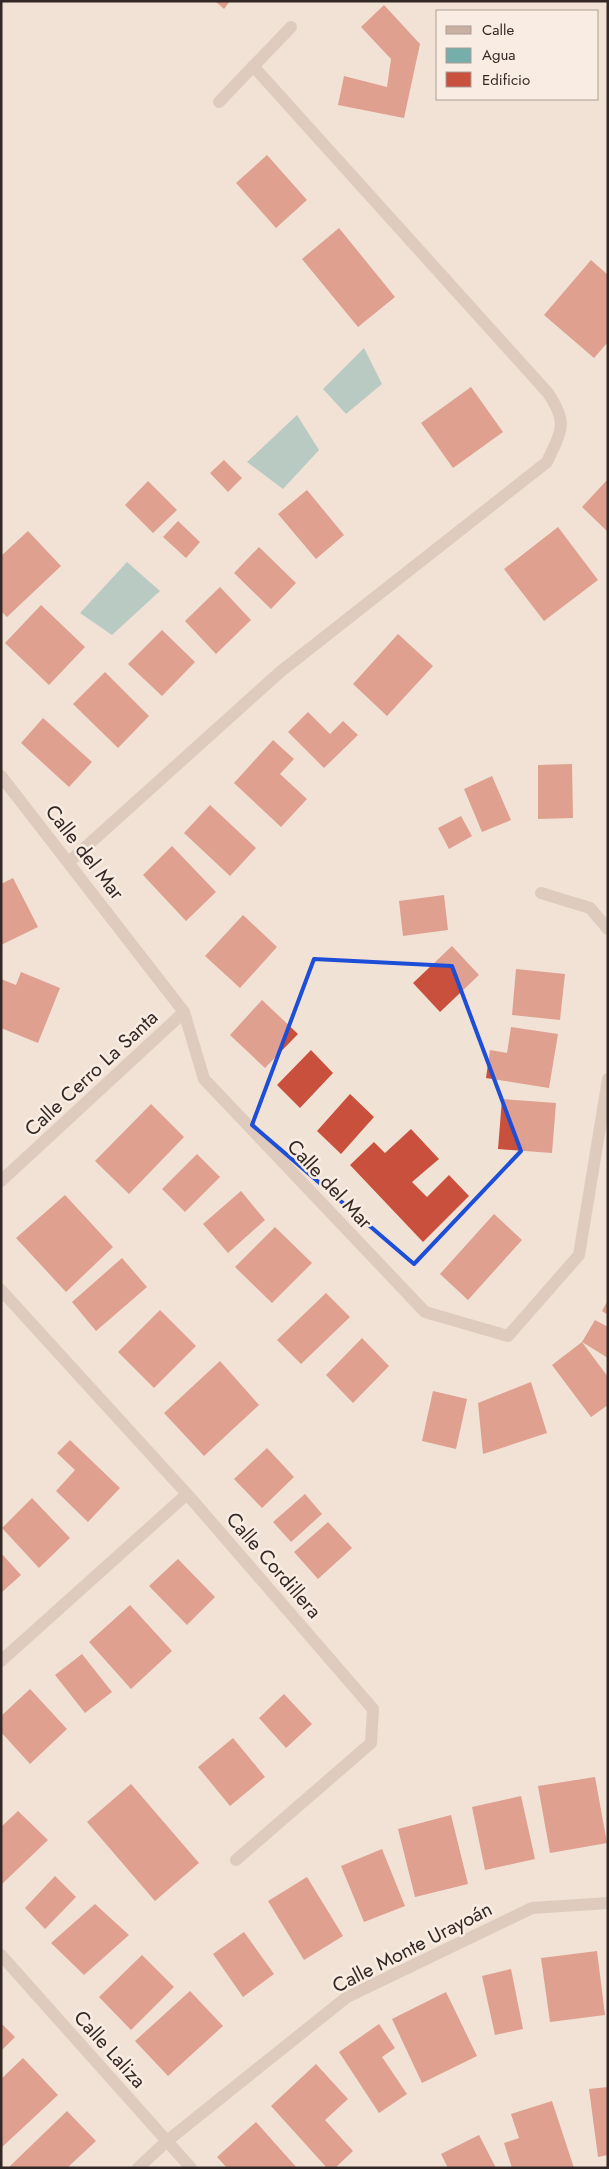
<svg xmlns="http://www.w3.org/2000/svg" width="609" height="2169" font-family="Jost,sans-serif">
	<rect width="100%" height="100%" fill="#f1e2d6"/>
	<path fill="#75aeab" d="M364,348L382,384L346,414L323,389Z
		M297,415L319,450L283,489L247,462Z
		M127,562L160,591L112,635L80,613Z"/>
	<path fill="#c9503c" d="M215,1H230L224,9Z
		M384,5L420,44L404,118L338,105L344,76L387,87L391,59L361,27Z
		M267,155L307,200L276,228L236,183Z
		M339,228L395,297L358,327L302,259Z
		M591,260L608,275V342L594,358L544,315Z
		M471,387L503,432L453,468L421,423Z
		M224,460L242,478L228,492L210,473Z
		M608,479V532L582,507Z
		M148,481L177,510L153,533L125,505Z
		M307,490L344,535L316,559L278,514Z
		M178,521L200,542L186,558L163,537Z
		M558,527L598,580L544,621L504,569Z
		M28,531L61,566L7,617L1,611V556Z
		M259,547L296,583L271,609L234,573Z
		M220,587L251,620L216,654L185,621Z
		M41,605L85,647L49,685L5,643Z
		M162,630L195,662L162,696L128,664Z
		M398,634L433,666L387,716L353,684Z
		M105,672L149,716L118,748L73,704Z
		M308,712L330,734L343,721L358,735L324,768L288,732Z
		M43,718L92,762L69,787L21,743Z
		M273,740L294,759L280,774L307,799L281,827L234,783Z
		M572,764L573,818L538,819V765Z
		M492,776L511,820L482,832L464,789Z
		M210,805L256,848L230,876L184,833Z
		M461,816L472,836L449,849L438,828Z
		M172,846L216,892L186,921L143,875Z
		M13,878L38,927L1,945V884Z
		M444,895L448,930L403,936L399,901Z
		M243,915L277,947L240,988L205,956Z
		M452,946L479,975L440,1012L413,983Z
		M516,969L565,974L560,1020L512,1015Z
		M21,972L60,988L38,1043L1,1028V979L16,985Z
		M262,1000L298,1034L265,1068L230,1035Z
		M511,1027L558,1034L549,1088L486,1078L490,1050L507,1053Z
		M311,1050L333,1073L300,1108L277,1085Z
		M350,1094L374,1117L341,1154L317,1131Z
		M502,1099L556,1103L552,1153L498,1149Z
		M151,1104L184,1137L129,1194L95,1161Z
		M411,1129L439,1159L412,1182L427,1197L449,1175L469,1196L423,1242L350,1165L374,1142L385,1153Z
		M197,1154L220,1177L185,1212L162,1189Z
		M241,1191L265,1220L228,1253L203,1224Z
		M65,1195L113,1247L66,1292L16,1238Z
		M494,1214L522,1240L468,1300L440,1274Z
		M275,1227L312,1263L272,1303L235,1267Z
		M122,1258L147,1287L96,1331L72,1302Z
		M326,1293L350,1317L301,1364L277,1340Z
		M608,1300V1315L602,1311Z
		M160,1310L196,1346L154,1388L118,1352Z
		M595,1320L608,1327V1358L582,1342Z
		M362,1338L389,1366L353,1403L326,1375Z
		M582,1342L608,1377V1405L591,1417L552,1365Z
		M220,1361L259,1405L204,1456L164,1413Z
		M531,1382L547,1433L483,1454L478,1403Z
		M433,1391L467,1399L456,1449L422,1441Z
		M70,1440L120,1488L88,1522L56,1491L75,1470L57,1453Z
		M267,1448L294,1477L262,1508L234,1479Z
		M305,1494L322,1514L291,1542L273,1522Z
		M32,1498L70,1538L39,1568L2,1528Z
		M328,1522L352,1548L318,1579L294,1552Z
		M1,1553L21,1575L1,1593Z
		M178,1559L215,1597L187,1625L149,1586Z
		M130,1605L172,1651L131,1689L89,1642Z
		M82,1654L112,1692L85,1713L55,1675Z
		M30,1689L67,1729L30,1764L1,1732V1716Z
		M284,1694L312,1724L286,1748L259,1718Z
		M233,1738L265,1777L230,1806L198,1767Z
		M595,1777L607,1843L550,1853L538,1786Z
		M131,1784L199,1863L155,1901L87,1822Z
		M521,1796L535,1859L485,1870L472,1807Z
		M18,1811L48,1840L1,1885V1827Z
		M451,1815L468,1884L415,1897L398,1829Z
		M382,1849L405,1906L364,1922L341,1866Z
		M55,1876L76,1897L45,1929L25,1908Z
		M307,1877L343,1936L304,1960L268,1901Z
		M95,1904L129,1935L84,1975L51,1943Z
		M244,1932L274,1974L243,1997L213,1954Z
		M597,1951L605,2015L550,2022L541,1958Z
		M142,1955L174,1987L131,2030L99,1997Z
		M511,1969L523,2029L495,2035L482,1976Z
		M190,1991L223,2026L168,2076L135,2041Z
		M446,1992L477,2056L422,2083L392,2019Z
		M1,2023L15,2037L1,2051Z
		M379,2024L395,2048L382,2057L407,2094L379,2113L339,2052Z
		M23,2058L58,2095L1,2148V2079Z
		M316,2064L348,2099L325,2120L353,2151L335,2168H327L271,2106Z
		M608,2087V2155L598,2157L589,2089Z
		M552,2101L574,2168H512L504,2143L519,2138L511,2114Z
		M67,2111L96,2141L67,2168H8Z
		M256,2122L297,2168H227L217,2157Z
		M479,2135L496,2168H448L441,2154Z"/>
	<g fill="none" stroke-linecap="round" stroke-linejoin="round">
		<path stroke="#c9b0a2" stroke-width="12" d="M219,102L291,27
			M1,776L184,1012L204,1079L425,1312L508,1336L579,1255L608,1079
			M69,862L280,672L547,462C561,431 569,424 548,393L253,66
			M541,893L590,908L608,929
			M1,1181L184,1012
			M1,1290L187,1494L373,1709L371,1743L236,1860
			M1,1661L187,1494
			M1,1955L191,2168
			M138,2168L167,2141L347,1997L532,1908L608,1903"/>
	</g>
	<path d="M0 0H609V2169H0ZM314,959L452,966L521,1151L414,1264L252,1125Z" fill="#f1e2d6" fill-opacity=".55" fill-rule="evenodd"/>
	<path fill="none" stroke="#1d4ed8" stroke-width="4" stroke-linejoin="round" d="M314,959L452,966L521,1151L414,1264L252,1125Z"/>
	<g text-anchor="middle" stroke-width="5" stroke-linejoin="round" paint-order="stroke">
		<g font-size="20" fill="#332825" stroke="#f9ece2">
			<text transform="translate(85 852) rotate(52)" y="7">Calle del Mar</text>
			<text transform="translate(91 1073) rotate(-43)" y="7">Calle Cerro La Santa</text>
			<text transform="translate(330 1184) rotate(47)" y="7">Calle del Mar</text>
			<text transform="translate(274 1565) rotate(49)" y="7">Calle Cordillera</text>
			<text transform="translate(412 1947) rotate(-27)" y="7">Calle Monte Urayoán</text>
			<text transform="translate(110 2049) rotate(48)" y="7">Calle Laliza</text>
		</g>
	</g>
	<rect width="609" height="2169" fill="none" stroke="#332825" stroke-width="5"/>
	<rect x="436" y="10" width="162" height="90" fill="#f9ece2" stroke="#aa9e96"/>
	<rect x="446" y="26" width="25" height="8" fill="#c9b0a2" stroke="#aa9e96"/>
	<text x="482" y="35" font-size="15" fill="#332825">Calle</text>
	<rect x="446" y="48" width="25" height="15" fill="#75aeab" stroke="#aa9e96"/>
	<text x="482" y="60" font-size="15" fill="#332825">Agua</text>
	<rect x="446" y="72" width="25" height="15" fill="#c9503c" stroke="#aa9e96"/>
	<text x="482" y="85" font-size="15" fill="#332825">Edificio</text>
</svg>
